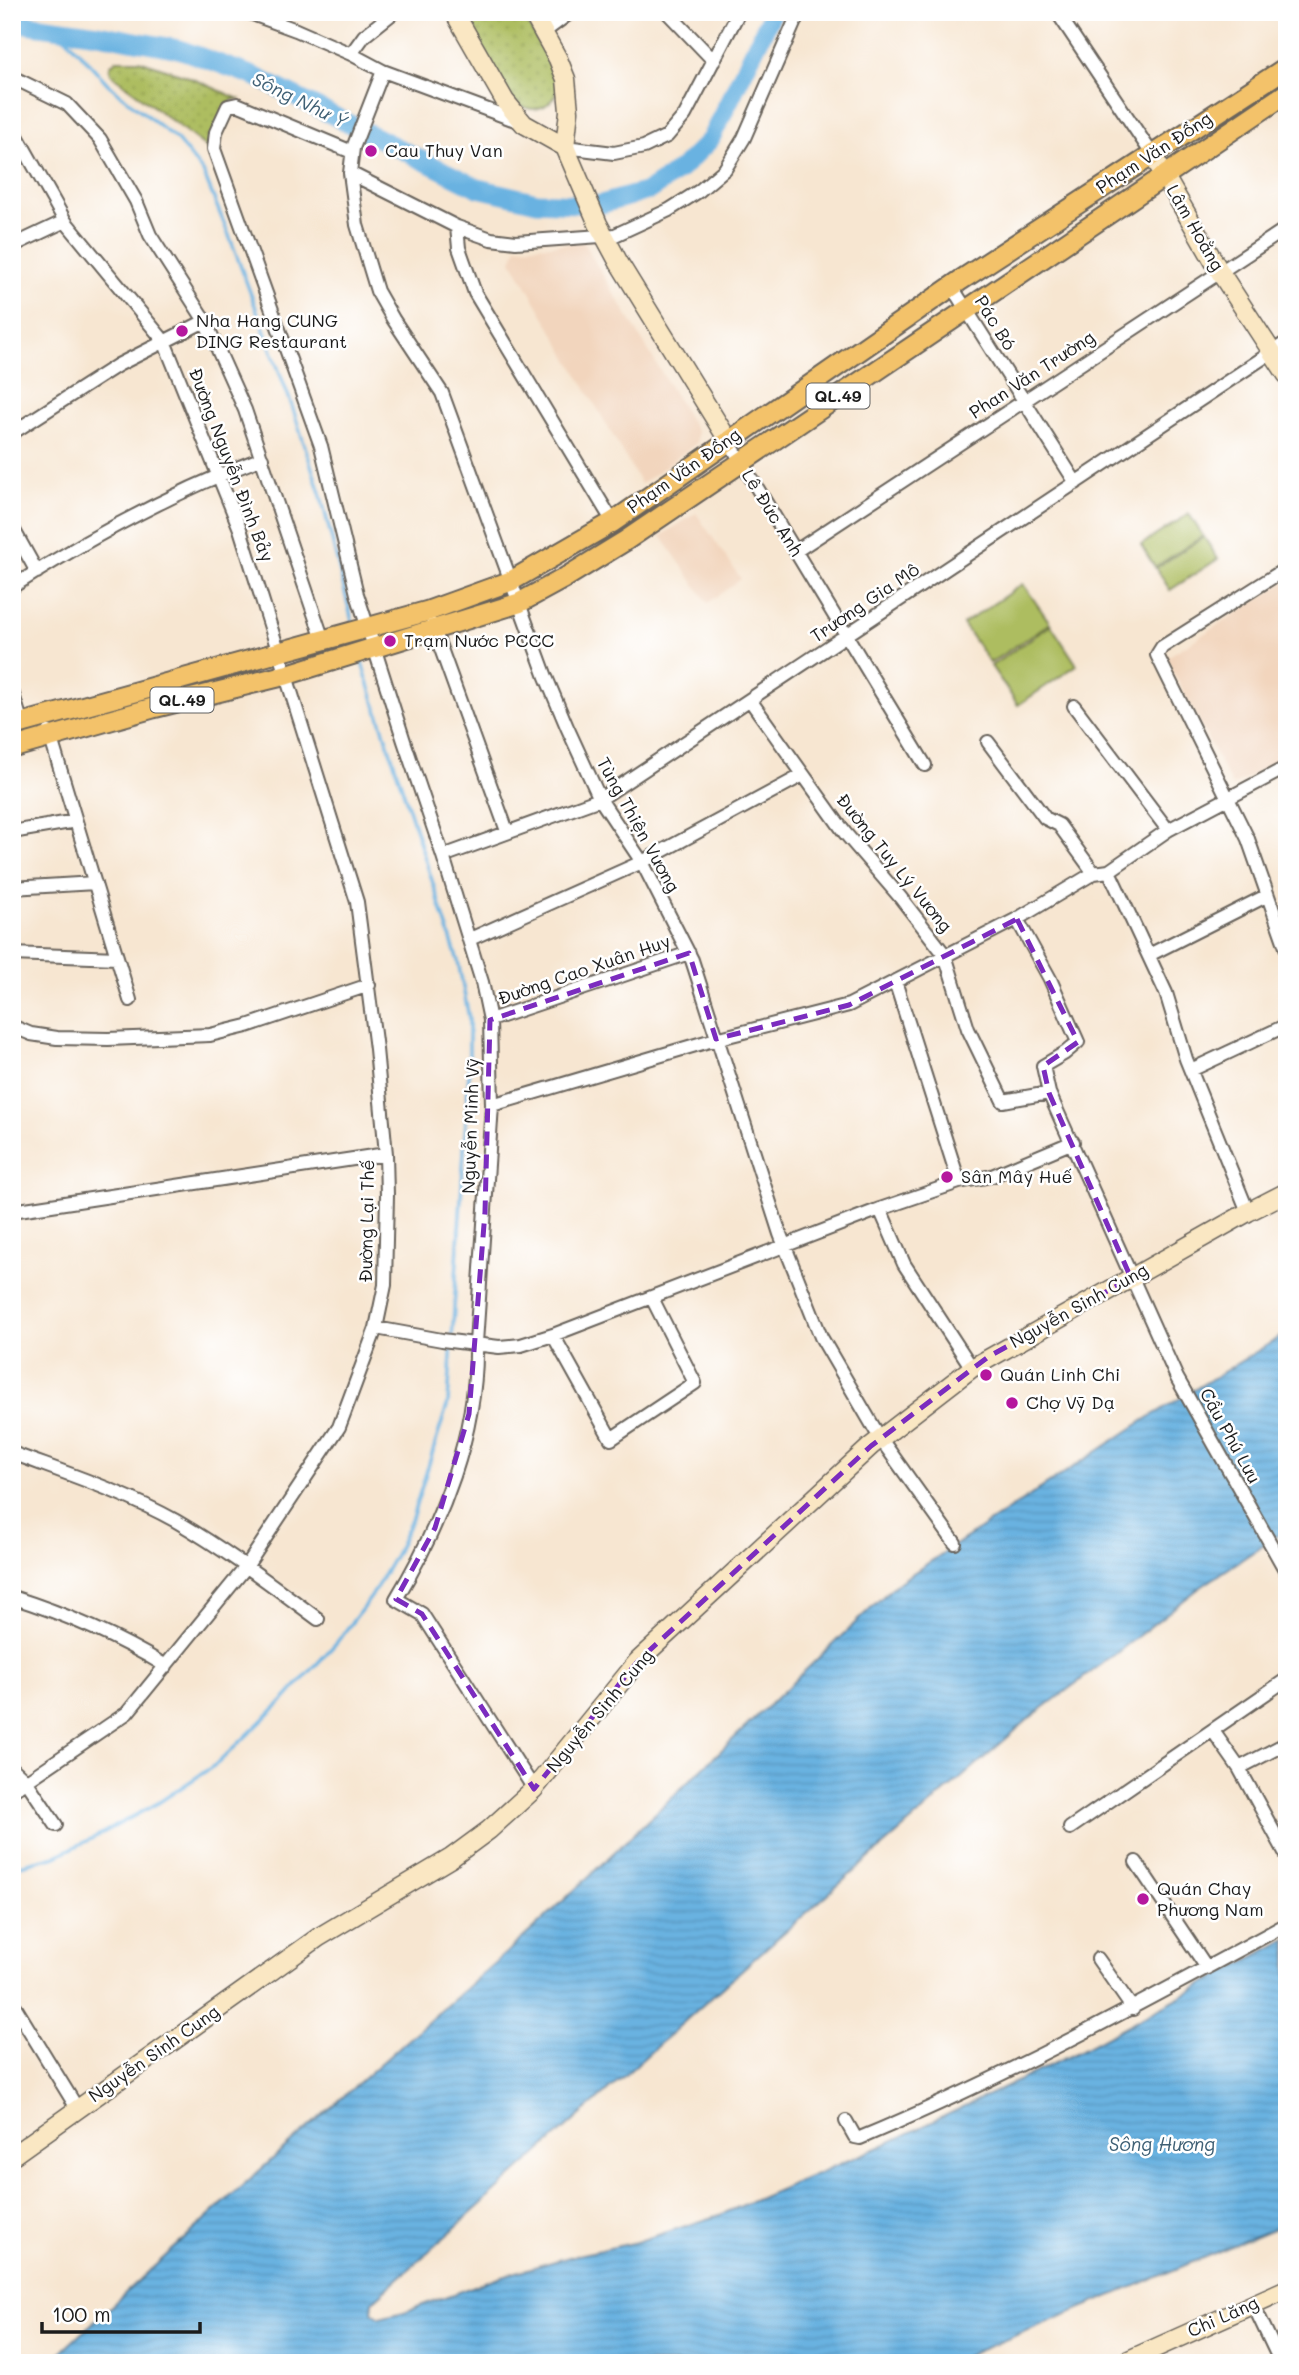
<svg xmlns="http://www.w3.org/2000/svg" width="1299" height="2375" font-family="Mali,sans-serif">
	<defs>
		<pattern id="grass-dots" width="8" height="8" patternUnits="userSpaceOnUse" patternTransform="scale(1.75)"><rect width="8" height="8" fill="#adbd60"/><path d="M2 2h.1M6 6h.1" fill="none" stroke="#94a253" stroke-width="1.8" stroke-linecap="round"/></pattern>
		<pattern id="water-rules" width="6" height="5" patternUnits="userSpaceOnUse" patternTransform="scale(1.75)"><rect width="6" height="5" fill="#69b2e1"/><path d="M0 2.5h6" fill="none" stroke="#5a98c0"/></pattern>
	</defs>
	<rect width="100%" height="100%" fill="#fff"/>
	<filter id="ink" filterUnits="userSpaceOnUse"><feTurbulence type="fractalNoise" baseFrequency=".0143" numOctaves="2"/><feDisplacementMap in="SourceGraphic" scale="14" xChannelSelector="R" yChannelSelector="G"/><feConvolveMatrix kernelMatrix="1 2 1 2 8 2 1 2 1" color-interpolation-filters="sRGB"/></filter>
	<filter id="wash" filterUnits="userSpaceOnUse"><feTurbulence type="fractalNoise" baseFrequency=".00686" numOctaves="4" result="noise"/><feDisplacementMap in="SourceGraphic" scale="28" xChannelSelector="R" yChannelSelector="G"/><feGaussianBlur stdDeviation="1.57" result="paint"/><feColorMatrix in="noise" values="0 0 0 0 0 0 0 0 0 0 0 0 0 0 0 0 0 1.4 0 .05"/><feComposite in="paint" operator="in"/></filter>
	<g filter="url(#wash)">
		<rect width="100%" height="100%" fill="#f7e6d1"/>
		<path fill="#f2d5bd" d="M584,243L697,432V443L641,484L512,261L517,247Z
			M696,513L741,579L708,603L661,536Z
			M1287,581V759L1232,786L1166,658Z"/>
		<path fill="url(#grass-dots)" stroke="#646c3e" stroke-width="2" d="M461,12H521L553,68L558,89C549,112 527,115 511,98Z
			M116,60H139L184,75L239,99L232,100L211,153L206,147L111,74L110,66Z"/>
		<path fill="#adbd60" stroke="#646c3e" stroke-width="2" d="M1189,514L1203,536L1155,567L1141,545Z
			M1204,537L1218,559L1170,590L1156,568Z
			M1023,584L1050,623L990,663L963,624Z
			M1051,625L1077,665L1018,705L991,666Z"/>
		<path fill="url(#water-rules)" stroke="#42677e" stroke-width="2" d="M1287,1333V1529L1198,1589L1114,1655L1031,1717L765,1949L427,2253L373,2301L372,2312L380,2318L404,2312L499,2277L573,2256L633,2243L720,2215L882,2146L1080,2051L1287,1939V2223L949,2363H49L241,2187L542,1921L895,1585L1143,1421Z"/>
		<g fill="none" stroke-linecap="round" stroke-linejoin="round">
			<path stroke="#69b2e1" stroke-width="3.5" d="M57,28L109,85L177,140L203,172L232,243L292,406L321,496L353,625
				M12,1867L56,1856L97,1836L158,1803L218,1763L284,1700L337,1642L371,1597L395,1555L412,1518L448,1403L469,1073V1018L458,961L361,660"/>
			<path stroke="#69b2e1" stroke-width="19" d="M12,22L98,34L179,49L256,77L478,188L537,202L598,205L648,191L681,169L710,140L773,12"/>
		</g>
	</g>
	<g filter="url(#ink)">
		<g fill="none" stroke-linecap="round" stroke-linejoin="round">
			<g stroke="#69635b" stroke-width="16">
				<path id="street" d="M247,12L296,30L351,54L383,71L523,123
					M667,12L714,61
					M1057,12L1152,154
					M544,32L571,12
					M351,54L364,36L394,12
					M383,71L353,148L350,173L357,225L377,291L393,319L442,393L546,677L567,727L600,799L642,862L692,960L780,1234L821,1337L880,1438L955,1543
					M12,77L67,104L100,139L136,201L150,235L205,321L245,410L323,640
					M12,127L65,221L164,341L240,529L357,902L376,1049L386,1154L387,1195L385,1285L376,1328L339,1427L246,1567L127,1713L12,1791
					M565,147L614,153L644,147L667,136L685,115L739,12
					M352,152L237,104L228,106L216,132L214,149L321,446L357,594L404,741L443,856L482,982L490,1020L492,1105L476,1343C478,1432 442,1523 396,1599L422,1614L534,1789
					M350,173L457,227L491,239L516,242L615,235L669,210L699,191L725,169L744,138L799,12
					M457,227L459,248L475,293L613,522
					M12,246L65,221
					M952,287L1076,483
					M12,433L118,365L205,321
					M728,440L925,765
					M12,527L37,572
					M796,551L1287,228
					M1287,568L1162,647L1157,655L1248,839L1287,950
					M12,587C92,536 173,492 262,458
					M432,624L507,831
					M12,691L22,724
					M750,700L845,833L900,897L945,955L968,1029L1003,1101L1049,1093
					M1074,706L1168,830
					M49,732L130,1000
					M988,742L1045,818L1059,825L1094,873
					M12,832L76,821
					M443,856L600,799L1287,342
					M1109,871L1166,993L1186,1059L1248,1212
					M12,888L95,883
					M1017,919L1050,979L1078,1042L1065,1053L1043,1066L1049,1093L1177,1378L1287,1573
					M470,939L642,862L803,775
					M12,954L117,958
					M1149,955L1266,896
					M895,981L959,1182
					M490,1020L689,953
					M12,1026L31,1034L57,1038L108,1039L210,1035L247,1026L369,985
					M1191,1070L1287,1025
					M492,1105L716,1039L849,1005L1017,919L1094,873L1109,871L1168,830L1287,767
					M880,1209L904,1264L972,1368
					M12,1211L386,1154
					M376,1328L442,1340L499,1347L521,1345L553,1335L880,1209L959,1182L992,1176L1073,1142
					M553,1335L611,1439L695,1383L652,1298
					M12,1453C68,1474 124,1492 176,1521C226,1550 272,1585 318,1619
					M12,1597C66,1614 118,1637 166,1666
					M1213,1731L1239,1768L1287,1856
					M12,1768L27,1782L56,1825
					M1239,1768L1287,1743
					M1070,1828L1287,1679
					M1136,1862L1207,1968
					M1098,1959L1133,2009
					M12,2002L77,2108
					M846,2121L855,2137L860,2138C1007,2077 1147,2000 1287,1924
					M1253,2304L1281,2363"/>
			</g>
			<g stroke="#69635b" stroke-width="21">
				<path id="secondary" d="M454,12L505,101L524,124L565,147
					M532,12L558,59L566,79L569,111L565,147L598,224L619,263L728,440
					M1152,154L1220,272L1287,375
					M12,2156L319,1937L451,1858L489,1830L534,1789L638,1661L871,1446L972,1368L1248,1212L1287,1192
					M1122,2363L1287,2289"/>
			</g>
			<g stroke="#69635b" stroke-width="23">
				<path id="primary" d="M12,726L428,611L511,581L613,522L961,280L1287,67
					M12,748L153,708L286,675L519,603L563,579L625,541L1287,93"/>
			</g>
			<use href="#street" stroke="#fff" stroke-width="12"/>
			<use href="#secondary" stroke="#fae7c3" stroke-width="18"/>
			<use href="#primary" stroke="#f3c26a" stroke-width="19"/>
		</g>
	</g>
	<path fill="none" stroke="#7b2cbf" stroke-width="5" stroke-dasharray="14 9" stroke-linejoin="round" d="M1017,919L1078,1042L1043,1066L1049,1093L1131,1278L988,1357L871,1446L638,1661L534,1789L422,1614L396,1599L435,1528L469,1414L485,1212L490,1020L689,953L716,1039L849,1005Z"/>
	<g fill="#b5179e" stroke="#fff" stroke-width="2.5">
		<circle cx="371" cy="151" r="7"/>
		<circle cx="182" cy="331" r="7"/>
		<circle cx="390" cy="641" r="7"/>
		<circle cx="947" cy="1177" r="7"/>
		<circle cx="986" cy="1375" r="7"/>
		<circle cx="1012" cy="1403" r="7"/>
		<circle cx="1143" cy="1899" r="7"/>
	</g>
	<g text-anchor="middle" stroke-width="5" stroke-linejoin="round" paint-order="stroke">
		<g fill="#fff" stroke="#606060" stroke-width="2">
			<rect x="806.5" y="383.5" width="63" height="25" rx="5"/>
			<rect x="150.5" y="687.5" width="63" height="25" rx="5"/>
		</g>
		<g font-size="16" font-weight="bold" fill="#1c1c1c">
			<text x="838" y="402">QL.49</text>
			<text x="182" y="706">QL.49</text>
		</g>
		<g font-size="18" fill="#1c1c1c" stroke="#fff" text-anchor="start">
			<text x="385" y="157">Cau Thuy Van</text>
			<text x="196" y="327">Nha Hang CUNG<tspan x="196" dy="21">DING Restaurant</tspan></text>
			<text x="404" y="647">Trạm Nước PCCC</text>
			<text x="961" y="1183">Sân Mây Huế</text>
			<text x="1000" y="1381">Quán Linh Chi</text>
			<text x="1026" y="1409">Chợ Vỹ Dạ</text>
			<text x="1157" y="1895">Quán Chay<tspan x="1157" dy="21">Phương Nam</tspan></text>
		</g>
		<g font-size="18" fill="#1c1c1c" stroke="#fff">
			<text transform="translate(1154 153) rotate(-33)" y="6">Phạm Văn Đồng</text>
			<text transform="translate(1195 228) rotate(60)" y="6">Lâm Hoằng</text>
			<text transform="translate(995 323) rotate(58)" y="6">Pác Bó</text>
			<text transform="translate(1032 375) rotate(-33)" y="6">Phan Văn Trường</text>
			<text transform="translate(231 465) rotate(69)" y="6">Đường Nguyễn Đình Bảy</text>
			<text transform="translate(684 471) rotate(-35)" y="6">Phạm Văn Đồng</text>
			<text transform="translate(772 513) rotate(58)" y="6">Lê Đức Anh</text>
			<text transform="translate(865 603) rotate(-34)" y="6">Trương Gia Mô</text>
			<text transform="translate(638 825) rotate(61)" y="6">Tùng Thiện Vương</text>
			<text transform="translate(894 863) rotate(51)" y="6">Đường Tuy Lý Vương</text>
			<text transform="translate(584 970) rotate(-19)" y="6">Đường Cao Xuân Huy</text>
			<text transform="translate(471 1126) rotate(-88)" y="6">Nguyễn Minh Vỹ</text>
			<text transform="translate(367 1221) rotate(-89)" y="6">Đường Lại Thế</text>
			<text transform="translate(1079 1306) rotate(-29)" y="6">Nguyễn Sinh Cung</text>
			<text transform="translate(1230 1436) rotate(61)" y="6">Cầu Phú Lưu</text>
			<text transform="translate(600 1711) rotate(-50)" y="6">Nguyễn Sinh Cung</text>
			<text transform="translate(154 2054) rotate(-35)" y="6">Nguyễn Sinh Cung</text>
			<text transform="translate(1223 2317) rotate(-24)" y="6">Chi Lăng</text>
		</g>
		<g font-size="19" font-style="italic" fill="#3f6075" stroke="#fff">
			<text transform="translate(300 100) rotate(26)" y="7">Sông Như Ý</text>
			<text x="1162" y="2151">Sông Hương</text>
		</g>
	</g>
	<rect width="1299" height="2375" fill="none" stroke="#fff" stroke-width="42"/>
	<path d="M42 2322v10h158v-10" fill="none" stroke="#1c1c1c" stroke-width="3.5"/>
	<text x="52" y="2322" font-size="21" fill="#1c1c1c" stroke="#ffffff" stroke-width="5" paint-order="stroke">100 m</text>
</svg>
